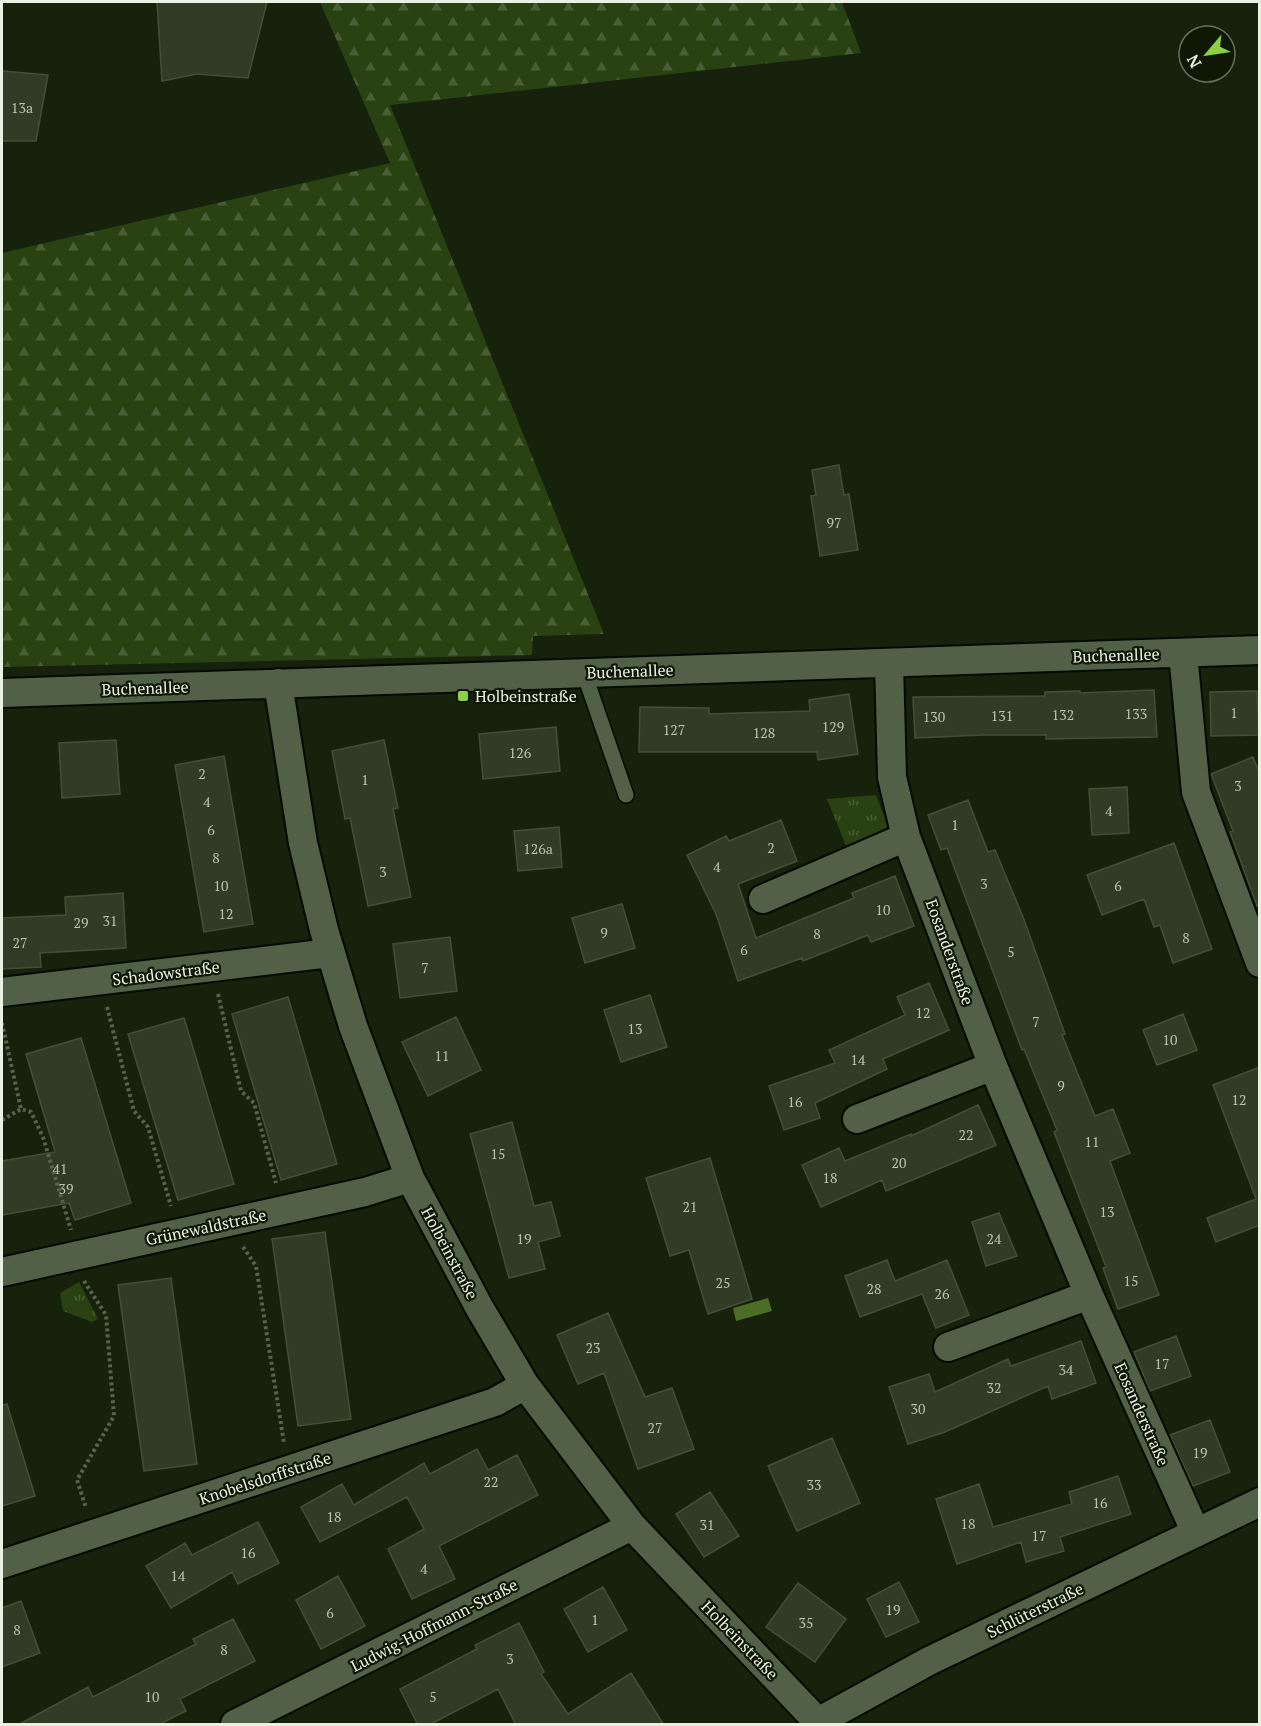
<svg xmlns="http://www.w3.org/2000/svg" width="1261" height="1726" font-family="'PT Serif',serif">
	<defs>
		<pattern id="forest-firs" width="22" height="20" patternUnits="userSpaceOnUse" patternTransform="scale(1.5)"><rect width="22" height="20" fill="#2a4211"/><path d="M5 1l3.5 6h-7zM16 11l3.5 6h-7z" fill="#495e34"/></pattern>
		<pattern id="park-tufts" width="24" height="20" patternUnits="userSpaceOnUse" patternTransform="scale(1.5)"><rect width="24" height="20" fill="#2a4211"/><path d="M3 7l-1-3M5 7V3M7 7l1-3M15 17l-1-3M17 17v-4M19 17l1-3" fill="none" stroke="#495e34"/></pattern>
	</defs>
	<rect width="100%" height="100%" fill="#17220c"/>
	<path fill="url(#forest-firs)" d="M320,2H842L861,53L390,105L604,634L533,636L532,655L2,667V253L390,163Z"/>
	<path fill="url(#park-tufts)" d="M876,795L890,832L847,848L827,799Z
		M79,1282L98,1319L92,1322L63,1311L60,1293Z"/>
	<path fill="#4b6d26" d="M768,1298L772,1311L736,1321L733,1308Z"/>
	<path fill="#303c25" stroke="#435038" stroke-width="1.5" d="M157,2H267L248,78L197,74L162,81Z
		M2,71L48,75L36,141H2Z
		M839,465L844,495L849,494L858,550L820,556L811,496L816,495L812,470Z
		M1154,690L1157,737L1046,739V735H983L915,738L913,697L1045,696V692L1080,691V693Z
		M1257,691L1259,735L1211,736L1210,692Z
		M849,694L858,754L818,760L817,752H639L640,707L709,708V714L810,711L809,700Z
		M556,727L560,771L483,779L479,734Z
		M116,740L120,794L62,798L59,743Z
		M384,740L398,808L393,809L411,897L368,906L350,818L345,819L332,751Z
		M224,756L253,924L204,932L175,765Z
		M1253,757L1260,774V905L1257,906L1230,832L1233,831L1211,774Z
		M1127,787L1129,833L1092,835L1089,789Z
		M968,800L988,852L995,850L1023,917L1065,1034L1062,1035L1095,1116L1113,1109L1130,1153L1110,1161L1159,1295L1118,1309L1103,1268L1106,1267L1054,1132L1057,1130L1024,1049L1022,1050L947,848L941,850L928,815Z
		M781,820L797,861L738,884L756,938L854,898L852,893L895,876L914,926L871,942L868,935L803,961L802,958L738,981L716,914L687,855L726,836L729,841Z
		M559,827L562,867L518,871L514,831Z
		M1174,843L1212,949L1173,963L1160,925L1154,927L1144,899L1102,915L1087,875Z
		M123,893L126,948L40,953L41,967L2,969V918L66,915L65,897Z
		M622,904L635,948L585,963L572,918Z
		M450,937L457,991L400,998L393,944Z
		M929,983L949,1030L883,1059L887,1069L815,1103L820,1118L784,1130L769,1086L835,1063L829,1050L905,1015L897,997Z
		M650,995L667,1047L621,1062L604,1010Z
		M288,997L337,1164L281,1180L232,1014Z
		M1183,1014L1197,1050L1157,1065L1143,1030Z
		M456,1017L481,1070L428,1096L402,1042Z
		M184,1018L234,1184L178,1200L128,1034Z
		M81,1038L131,1203L75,1220L69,1203L2,1215V1161L55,1152L26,1054Z
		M1260,1067V1225L1216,1242L1207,1218L1256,1199L1213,1085Z
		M978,1105L996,1145L886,1191L882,1180L821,1207L802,1165L839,1148L845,1161L911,1134V1136Z
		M512,1122L534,1206L551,1202L560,1236L538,1242L545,1269L509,1278L470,1134Z
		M710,1158L752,1299L708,1314L689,1250L670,1256L646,1178Z
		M999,1213L1017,1256L986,1266L972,1222Z
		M325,1232L351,1419L298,1426L272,1239Z
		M887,1260L895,1281L947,1260L969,1315L936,1328L922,1294L860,1317L845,1276Z
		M171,1278L197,1464L144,1471L118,1285Z
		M608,1313L645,1397L672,1388L694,1449L638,1469L604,1373L578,1384L557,1335Z
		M1176,1336L1191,1376L1150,1391L1134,1352Z
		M1081,1341L1096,1383L1052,1399L1048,1386L945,1432L908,1444L889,1387L929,1374L935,1392L1008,1359L1011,1366Z
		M7,1404L35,1496L2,1506V1405Z
		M1210,1420L1230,1472L1193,1486L1170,1435Z
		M832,1438L860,1503L797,1531L768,1466Z
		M477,1449L488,1470L517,1455L538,1495L439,1546L455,1579L412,1599L388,1549L424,1529L407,1497L320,1542L301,1507L342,1484L354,1505L424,1463L430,1474Z
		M1118,1476L1131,1514L1060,1537L1064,1551L1026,1562L1021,1542L957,1564L936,1499L979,1484L993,1527L1072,1504L1069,1492Z
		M710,1492L739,1536L704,1557L676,1514Z
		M258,1522L279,1563L238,1584L232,1572L171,1608L146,1566L185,1543L192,1555Z
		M338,1576L365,1626L321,1649L296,1600Z
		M899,1582L919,1622L886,1637L867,1599Z
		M798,1583L846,1619L815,1662L766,1627Z
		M603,1587L627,1630L588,1652L564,1609Z
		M21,1601L40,1653L2,1667V1608Z
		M233,1619L255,1661L180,1699L186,1711L158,1725H18L88,1687L93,1697L196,1644L193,1639Z
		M519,1623L544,1672L541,1674L568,1714L631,1673L664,1725H516L498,1689L429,1725H418L400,1689L477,1649L475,1645Z"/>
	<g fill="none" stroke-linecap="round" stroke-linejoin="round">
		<g stroke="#030b00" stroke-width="18">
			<path id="service" d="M584,673L626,795"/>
		</g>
		<g stroke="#030b00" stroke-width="32">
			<path id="minor" d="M1183,653L1196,792L1260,963
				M889,663L892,777L906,837L993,1066L1089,1295L1196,1533
				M278,683L303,843L324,930L353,1026L410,1178L479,1307L525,1385L632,1526L818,1722
				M2,693L1260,650
				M763,899L906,837
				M2,992L330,953
				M857,1119L993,1066
				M2,1272L365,1192L410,1178
				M948,1347L1089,1295
				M2,1564L495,1402L525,1385
				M235,1724L632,1526
				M814,1724L929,1661L1260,1502"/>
		</g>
		<path stroke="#58624e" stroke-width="4" stroke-dasharray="3 3" stroke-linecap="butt" d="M218,994L241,1091L254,1103L276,1183
			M107,1007L134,1111L148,1127L171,1206
			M2,1023L21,1109L31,1112L43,1137L71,1230
			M2,1120L21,1109
			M243,1247L256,1266L284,1443
			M84,1281L106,1315L114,1416L77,1480L86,1508"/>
		<use href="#service" stroke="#536048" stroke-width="15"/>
		<use href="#minor" stroke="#536048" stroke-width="28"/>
	</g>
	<rect fill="#8dce44" stroke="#0e1804" stroke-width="2" x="457" y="690" width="12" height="12" rx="3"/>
	<g text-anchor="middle" stroke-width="4.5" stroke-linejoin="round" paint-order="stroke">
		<g font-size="14" fill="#bbc4b4">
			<text x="22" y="113">13a</text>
			<text x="834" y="528">97</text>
			<text x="1234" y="718">1</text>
			<text x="1136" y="719">133</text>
			<text x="1063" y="720">132</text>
			<text x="1002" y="721">131</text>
			<text x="934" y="722">130</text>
			<text x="833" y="732">129</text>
			<text x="674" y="735">127</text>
			<text x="764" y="738">128</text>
			<text x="520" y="758">126</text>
			<text x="202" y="779">2</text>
			<text x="365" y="785">1</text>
			<text x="1238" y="791">3</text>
			<text x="207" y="807">4</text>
			<text x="1109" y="816">4</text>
			<text x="955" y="830">1</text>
			<text x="211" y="835">6</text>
			<text x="771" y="853">2</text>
			<text x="538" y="854">126a</text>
			<text x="216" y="863">8</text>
			<text x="717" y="872">4</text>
			<text x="383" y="877">3</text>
			<text x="984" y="889">3</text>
			<text x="221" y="891">10</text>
			<text x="1118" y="891">6</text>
			<text x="883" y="915">10</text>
			<text x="226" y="919">12</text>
			<text x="110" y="926">31</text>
			<text x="81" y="928">29</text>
			<text x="604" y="938">9</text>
			<text x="817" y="939">8</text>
			<text x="1186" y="943">8</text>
			<text x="20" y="948">27</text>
			<text x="744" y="955">6</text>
			<text x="1011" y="957">5</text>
			<text x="425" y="973">7</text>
			<text x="923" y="1018">12</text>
			<text x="1036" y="1027">7</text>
			<text x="635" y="1034">13</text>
			<text x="1170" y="1045">10</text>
			<text x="442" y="1061">11</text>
			<text x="858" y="1065">14</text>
			<text x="1061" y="1091">9</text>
			<text x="1239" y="1105">12</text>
			<text x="795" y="1107">16</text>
			<text x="966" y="1140">22</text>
			<text x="1092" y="1147">11</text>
			<text x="498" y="1159">15</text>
			<text x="899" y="1168">20</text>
			<text x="60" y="1174">41</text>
			<text x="830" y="1183">18</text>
			<text x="66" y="1194">39</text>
			<text x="690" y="1212">21</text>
			<text x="1107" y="1217">13</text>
			<text x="524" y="1244">19</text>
			<text x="994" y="1244">24</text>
			<text x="1131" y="1286">15</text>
			<text x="723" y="1288">25</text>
			<text x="874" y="1294">28</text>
			<text x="942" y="1299">26</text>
			<text x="593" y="1353">23</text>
			<text x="1162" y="1369">17</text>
			<text x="1066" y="1375">34</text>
			<text x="994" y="1393">32</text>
			<text x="918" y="1414">30</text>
			<text x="655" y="1433">27</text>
			<text x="1200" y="1458">19</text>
			<text x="491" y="1487">22</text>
			<text x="814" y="1490">33</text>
			<text x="1100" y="1508">16</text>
			<text x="334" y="1522">18</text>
			<text x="968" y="1529">18</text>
			<text x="707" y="1530">31</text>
			<text x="1039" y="1541">17</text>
			<text x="248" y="1558">16</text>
			<text x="424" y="1574">4</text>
			<text x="178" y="1581">14</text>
			<text x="893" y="1615">19</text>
			<text x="330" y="1618">6</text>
			<text x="595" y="1625">1</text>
			<text x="806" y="1628">35</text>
			<text x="17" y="1635">8</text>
			<text x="224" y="1655">8</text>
			<text x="510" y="1664">3</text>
			<text x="152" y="1702">10</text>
			<text x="433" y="1702">5</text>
		</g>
		<g font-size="16" fill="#e9f1e3" stroke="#0e1804">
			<text transform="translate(1116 655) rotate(-2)" y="6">Buchenallee</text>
			<text transform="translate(630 671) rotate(-2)" y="6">Buchenallee</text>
			<text transform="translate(145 688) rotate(-2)" y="6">Buchenallee</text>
			<text transform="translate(950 952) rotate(70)" y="6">Eosanderstraße</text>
			<text transform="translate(166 973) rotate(-7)" y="6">Schadowstraße</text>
			<text transform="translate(206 1227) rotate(-12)" y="6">Grünewaldstraße</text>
			<text transform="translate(450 1253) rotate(62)" y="6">Holbeinstraße</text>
			<text transform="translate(1142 1414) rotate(66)" y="6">Eosanderstraße</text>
			<text transform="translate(265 1478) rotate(-18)" y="6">Knobelsdorffstraße</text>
			<text transform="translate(1035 1610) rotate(-26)" y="6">Schlüterstraße</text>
			<text transform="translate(434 1625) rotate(-27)" y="6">Ludwig-Hoffmann-Straße</text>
			<text transform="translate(740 1640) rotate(46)" y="6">Holbeinstraße</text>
		</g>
		<g font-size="16" fill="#e9f1e3" stroke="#0e1804" text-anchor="start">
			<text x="475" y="702">Holbeinstraße</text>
		</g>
	</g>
	<rect width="1261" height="1726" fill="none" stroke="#e9f1e3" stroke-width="6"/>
	<g transform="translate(1207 54) rotate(241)"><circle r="28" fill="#0e1804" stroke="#666f5d" stroke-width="1.5"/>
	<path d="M0-4.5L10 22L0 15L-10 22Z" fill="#8dce44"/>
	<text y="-9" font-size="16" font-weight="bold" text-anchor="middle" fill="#e9f1e3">N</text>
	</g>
</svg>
